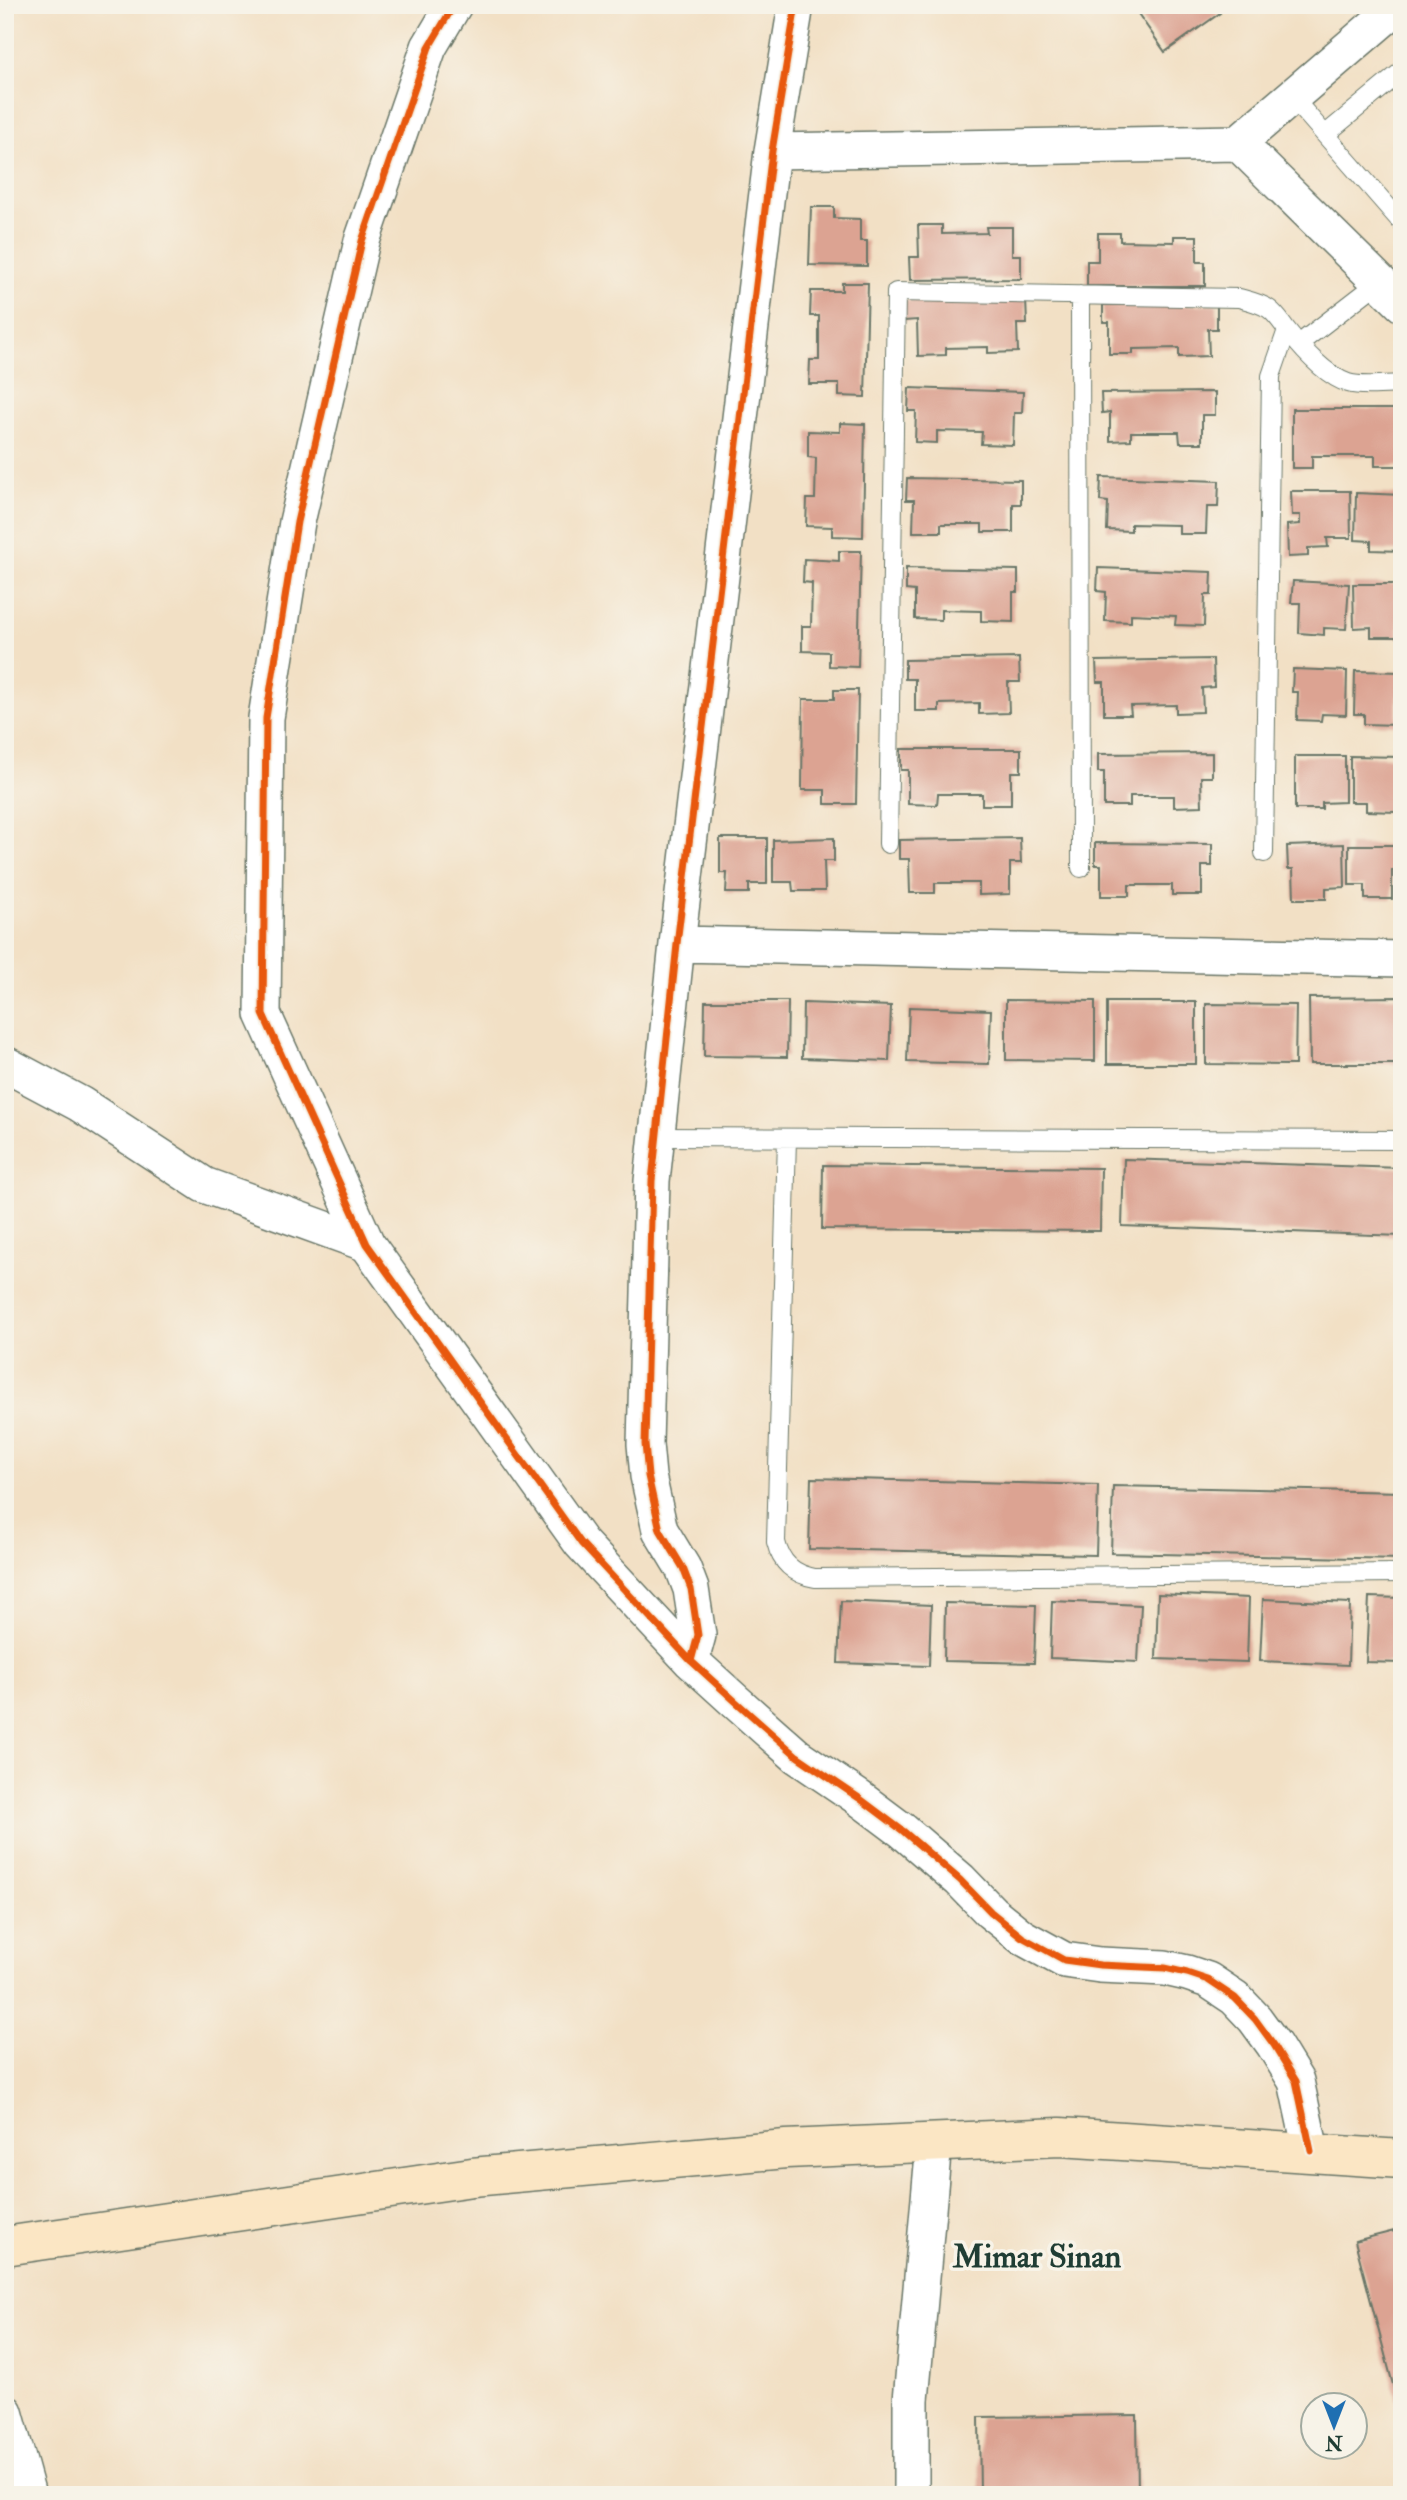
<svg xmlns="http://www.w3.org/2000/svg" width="1407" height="2500" font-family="'IM FELL Double Pica',serif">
	<rect width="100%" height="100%" fill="#f7f3e8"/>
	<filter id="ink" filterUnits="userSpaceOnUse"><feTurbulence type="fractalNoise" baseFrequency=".0143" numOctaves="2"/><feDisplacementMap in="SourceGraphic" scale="14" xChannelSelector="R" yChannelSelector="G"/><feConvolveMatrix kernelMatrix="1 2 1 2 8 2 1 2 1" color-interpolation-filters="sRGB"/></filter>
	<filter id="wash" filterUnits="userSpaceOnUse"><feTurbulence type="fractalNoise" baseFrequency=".00686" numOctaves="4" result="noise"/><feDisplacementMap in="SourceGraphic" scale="28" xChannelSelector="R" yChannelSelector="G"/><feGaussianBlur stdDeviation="1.57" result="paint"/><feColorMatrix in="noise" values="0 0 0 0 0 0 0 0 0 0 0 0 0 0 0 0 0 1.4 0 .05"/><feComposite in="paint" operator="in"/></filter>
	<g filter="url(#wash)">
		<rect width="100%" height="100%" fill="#f2e0c5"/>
		<g id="blocks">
			<path fill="#dca392" d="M1132,5H1214L1220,13L1165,52Z
				M811,207H834V218L860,219V241H867V266L809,265Z
				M918,225H942V234L987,233L986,227H1012V255H1021V279L910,280L909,257H919Z
				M1098,233H1120V241L1174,242V236H1197V262H1205V286H1087V261H1098Z
				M842,283H868L865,397L839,396V384H809L810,360H819V316H810L811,291H842Z
				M1026,299L1027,324H1017L1018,352L988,353V347L946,348V355L918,356L917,320L904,321L903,301Z
				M1103,305H1217V329H1208L1209,356L1179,357V348L1133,349V354H1109V322H1103Z
				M909,388L1023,392L1022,413H1014L1013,445L981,444L982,432L937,431V443L915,442L916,411H908Z
				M1215,392V415H1202V443H1180L1179,432H1131V440L1110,441V412L1102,413L1101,393Z
				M1292,409H1402V466H1375V456H1312V468H1292Z
				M840,423L865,424L863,537L832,536V527L806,526L807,499H815L816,458L808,457V431L840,432Z
				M1101,477L1219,481L1218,507H1207L1206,534H1179V525L1131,524V531L1107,530L1108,502L1100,501Z
				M907,478L1021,480V504H1013V532H982V524H941V532H913L914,500H906Z
				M1291,491H1350L1351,538H1327L1328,547L1308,548V556L1288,557L1287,525L1300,524V515H1292Z
				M1356,493L1402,495L1401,551L1371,550V541L1355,540Z
				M839,551H861L858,667L829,666V652L802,651V626H811L812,583L803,582L804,559L839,561Z
				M906,568L1018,570V592H1013V622L981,621V611L941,610V620L915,619V591L906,590Z
				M1098,568L1212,572L1211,595H1205L1204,626L1175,625L1176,616L1131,614V622L1105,621L1106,592L1097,591Z
				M1293,581L1349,584L1346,629L1324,628V635L1299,633L1300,603H1291Z
				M1353,584H1402V609H1398L1399,637H1371V627L1354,628Z
				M1019,658L1020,682H1008L1009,713L979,714V703L939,704V711H915V679H905V660Z
				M1213,659L1214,687L1202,688L1203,712L1176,713V705L1130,706L1131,715H1104V682H1097L1096,661Z
				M1293,669L1347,671L1346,715L1322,714L1321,721L1297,720L1298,692H1292Z
				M1355,671L1402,672V696H1397V725L1364,724V714H1354Z
				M834,690H858L856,804H825V790H802L803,699H834Z
				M901,749H1021V772H1011V805H982V794H938L937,805L908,804V770H901Z
				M1212,753V777H1201L1202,806L1174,807V796H1130V806H1104V772H1098V754Z
				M1295,756H1345V802L1322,803V809H1295Z
				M1350,756L1402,757V781H1396V812L1366,811V802H1350Z
				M720,838H767V884H749V893H726L727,873H720Z
				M834,838V861H824L825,891H793L792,882H773V840Z
				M1020,838L1021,863H1010V894L979,895V883H935V893H910L909,859H899V840Z
				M1095,843L1212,844V866H1202V895H1172V885H1129V896H1101V865H1095Z
				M1344,844L1345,887L1326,888V899H1294L1293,869H1288L1287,846Z
				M1349,845H1400L1401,870H1392V899H1365V885H1349Z
				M1400,997V1064H1310L1309,998Z
				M1006,1000L1095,1001V1061L1006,1060Z
				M705,1001H788L787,1057L704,1056Z
				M1107,1002H1196V1064H1107Z
				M803,1003L891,1006L889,1061L802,1058Z
				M1206,1004L1296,1005L1295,1065L1206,1064Z
				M909,1007L991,1010L989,1064L907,1062Z
				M1124,1159L1402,1168V1236L1122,1226Z
				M823,1165L1101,1168L1100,1231L822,1229Z
				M811,1478L1098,1485L1096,1555L809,1549Z
				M1113,1486L1402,1492V1559L1111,1553Z
				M1158,1594L1249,1598L1247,1662L1156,1659Z
				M1369,1597L1402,1598V1663L1366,1662Z
				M1263,1599L1350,1603L1348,1665L1260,1661Z
				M841,1601L931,1605L929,1666L838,1663Z
				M1052,1601L1141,1605L1138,1662L1050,1658Z
				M945,1603L1036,1605L1034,1663L944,1661Z
				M1402,2229V2415H1401L1355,2241Z
				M1137,2415L1138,2495H980L979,2417Z"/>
		</g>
	</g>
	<g filter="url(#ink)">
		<use href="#blocks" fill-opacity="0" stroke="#697667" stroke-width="2"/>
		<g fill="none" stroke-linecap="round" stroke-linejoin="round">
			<g stroke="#697667" stroke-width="20">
				<path id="lane" d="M1292,97L1402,223
					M1326,134L1402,71
					M1080,295L1081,868
					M1300,343L1379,282
					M888,844L896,292L1239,298C1250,301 1260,303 1269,309C1277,315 1281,322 1287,330C1301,348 1326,376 1348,383C1365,388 1384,383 1402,385
					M1264,853L1271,376L1287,330
					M657,1137L1402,1140
					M787,1138L776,1542C781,1563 793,1574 815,1578L1402,1573"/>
			</g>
			<g stroke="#697667" stroke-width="38">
				<path id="street" d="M454,5L429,47L362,241L297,522L266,718L263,1014L367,1244L581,1543L691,1661L735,1701L797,1756L859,1798L903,1831L960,1880L991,1912L1022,1937L1064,1960L1100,1965L1165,1968L1187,1973L1208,1980L1235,1998L1255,2019L1274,2045L1296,2081L1311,2151
					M1399,5L1238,143L1402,304
					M772,151L1238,143
					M677,944L1402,959
					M5,1064L80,1104L204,1185L367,1244
					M691,1661L698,1635L691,1589L683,1568L660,1530L648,1476L645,1444L652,1181L677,944L772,151L796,5
					M5,2412L28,2495
					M911,2495V2400L934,2143"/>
			</g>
			<g stroke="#697667" stroke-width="41">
				<path id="secondary" d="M5,2246L472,2177L786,2149L1060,2137L1402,2159"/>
			</g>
			<use href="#lane" stroke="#fff" stroke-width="18"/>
			<use href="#street" stroke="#fff" stroke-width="35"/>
			<use href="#secondary" stroke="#fbe6c4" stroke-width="38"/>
			<g stroke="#f7f3e8" stroke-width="11">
				<path id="cycleway" d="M454,5L429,47L362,241L297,522L266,718L263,1014L367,1244L581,1543L691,1661L735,1701L797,1756L859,1798L903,1831L960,1880L991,1912L1022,1937L1064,1960L1100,1965L1165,1968L1187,1973L1208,1980L1235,1998L1255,2019L1274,2045L1296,2081L1311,2151
					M691,1661L698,1635L691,1589L683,1568L660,1530L648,1476L645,1444L652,1181L677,944L772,151L796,5"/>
			</g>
			<use href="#cycleway" stroke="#e8590c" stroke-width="7"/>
		</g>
	</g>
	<g text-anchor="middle" stroke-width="7" stroke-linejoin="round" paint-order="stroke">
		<g font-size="32" font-weight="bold" fill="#1f3d34" stroke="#f7f3e8">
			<text x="1037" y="2267">Mimar Sinan</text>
		</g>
	</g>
	<rect width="1407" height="2500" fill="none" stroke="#f7f3e8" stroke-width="28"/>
	<g transform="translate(1334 2426) rotate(180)"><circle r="33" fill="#f7f3e8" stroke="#a1aaa0" stroke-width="2"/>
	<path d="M0-5L12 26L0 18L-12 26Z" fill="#1f6fb2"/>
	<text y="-10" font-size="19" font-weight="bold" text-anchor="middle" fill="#1f3d34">N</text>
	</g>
</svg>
